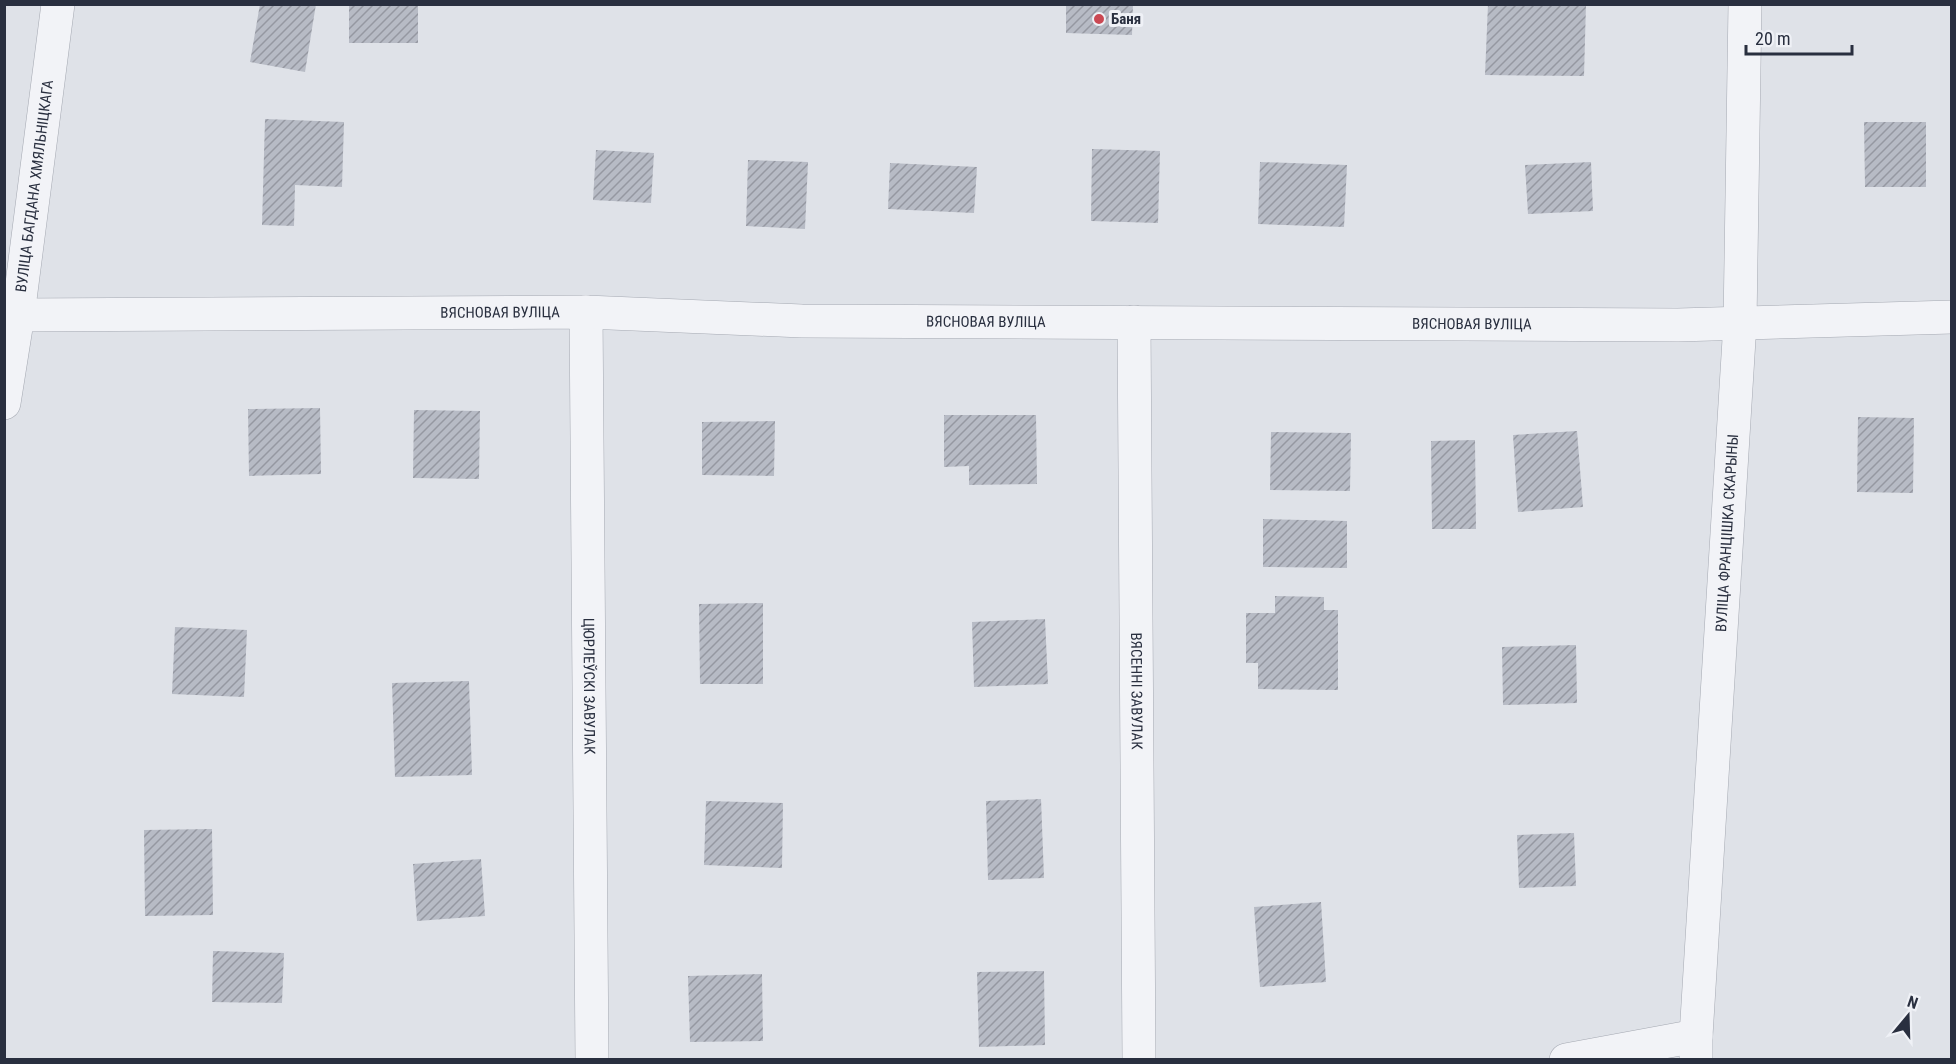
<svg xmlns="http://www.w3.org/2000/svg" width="1956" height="1064" font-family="'Roboto Condensed',sans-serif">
	<defs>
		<pattern id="building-hatch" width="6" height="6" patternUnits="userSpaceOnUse" patternTransform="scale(1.5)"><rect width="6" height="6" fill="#b7bbc5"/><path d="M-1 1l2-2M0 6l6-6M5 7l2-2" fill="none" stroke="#9598a1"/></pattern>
	</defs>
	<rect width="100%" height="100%" fill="#dfe2e8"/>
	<path fill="url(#building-hatch)" d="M260,4H316L305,72L250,62Z
		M349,4H418V43H349Z
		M1066,4H1133L1132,35L1066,33Z
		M1488,4H1586L1584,76L1485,75Z
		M265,119L344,122L342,187L295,185L294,226L262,225Z
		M1864,122H1926V187H1865Z
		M1092,149L1160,151L1158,223L1091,221Z
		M596,150L654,153L651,203L593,200Z
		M748,160L808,162L805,229L746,226Z
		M1260,162L1347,165L1344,227L1258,224Z
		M1591,162L1593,211L1528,214L1525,165Z
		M890,163L977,167L974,213L888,209Z
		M320,408L321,474L249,476L248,409Z
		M414,410L480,411L479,479L413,478Z
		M944,415H1036L1037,484L969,485V466L944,467Z
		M1858,417L1914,418L1913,493L1857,492Z
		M775,421L774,476L702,475V422Z
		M1577,431L1583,507L1518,512L1513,435Z
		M1271,432L1351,433L1350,491L1270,490Z
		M1475,440L1476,529H1432L1431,441Z
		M1263,519L1347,521V568L1263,567Z
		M1275,596L1324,597V610H1338V690L1258,689V663H1246V613H1275Z
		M763,603V684H700L699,604Z
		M1045,619L1048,684L974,687L972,622Z
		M175,627L247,630L244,697L172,694Z
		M1576,645L1577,703L1503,705L1502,647Z
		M469,681L472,775L395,777L392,683Z
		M1041,799L1044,878L988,880L986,801Z
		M706,801L783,803L782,868L704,865Z
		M212,829L213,915L145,916L144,830Z
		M1574,833L1576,886L1519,888L1517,835Z
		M481,859L485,916L417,921L413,864Z
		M1321,902L1326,982L1260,987L1254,907Z
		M213,951L284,953L282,1003L212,1002Z
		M1044,971L1045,1045L979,1047L977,972Z
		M762,974L763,1041L690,1042L688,976Z"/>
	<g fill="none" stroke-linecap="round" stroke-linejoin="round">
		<g stroke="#a5a9b2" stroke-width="34">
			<g id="minor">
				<path id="s1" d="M586,312L592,1060"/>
				<path id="s2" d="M18,315L586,312L802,321L1678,325L1952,317"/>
				<path id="s3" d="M1134,322L1139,1060"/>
				<path id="s4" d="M4,403L18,315L58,4"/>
				<path d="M1566,1060L1696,1036"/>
			</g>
		</g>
		<g stroke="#a5a9b2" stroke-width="34">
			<g id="tertiary">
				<path id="s5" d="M1696,1060V1036L1740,323L1745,4"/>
			</g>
		</g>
		<use href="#minor" stroke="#f2f3f7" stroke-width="33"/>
		<use href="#tertiary" stroke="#f2f3f7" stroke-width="33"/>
	</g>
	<circle fill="#ca4853" stroke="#eff1f6" stroke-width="2" cx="1099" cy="19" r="6"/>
	<g text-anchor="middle" stroke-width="6" stroke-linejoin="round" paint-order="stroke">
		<g font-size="15" font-weight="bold" fill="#292f3f" stroke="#eff1f6" text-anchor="start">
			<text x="1111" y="24">Баня</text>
		</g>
		<g font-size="15" fill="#292f3f" stroke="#eff1f6">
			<text dy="5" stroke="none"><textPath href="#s4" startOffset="219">ВУЛІЦА БАГДАНА ХМЯЛЬНІЦКАГА</textPath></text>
			<text dy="5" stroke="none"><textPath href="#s2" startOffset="482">ВЯСНОВАЯ ВУЛІЦА</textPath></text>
			<text dy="5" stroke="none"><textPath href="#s2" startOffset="968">ВЯСНОВАЯ ВУЛІЦА</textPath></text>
			<text dy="5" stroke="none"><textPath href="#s2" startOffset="1454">ВЯСНОВАЯ ВУЛІЦА</textPath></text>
			<text dy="5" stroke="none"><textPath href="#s5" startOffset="528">ВУЛІЦА ФРАНЦІШКА СКАРЫНЫ</textPath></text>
			<text dy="5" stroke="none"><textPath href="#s1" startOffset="374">ЦЮРЛЕЎСКІ ЗАВУЛАК</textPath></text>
			<text dy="5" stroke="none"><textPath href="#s3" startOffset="369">ВЯСЕННІ ЗАВУЛАК</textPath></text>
		</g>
	</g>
	<rect width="1956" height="1064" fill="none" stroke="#292f3f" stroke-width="12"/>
	<g transform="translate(1908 1016) rotate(19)" stroke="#eff1f6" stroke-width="4.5" paint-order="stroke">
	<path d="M0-4.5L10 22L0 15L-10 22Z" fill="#292f3f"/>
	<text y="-9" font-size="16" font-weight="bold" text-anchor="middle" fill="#292f3f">N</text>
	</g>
	<path d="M1746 45v9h106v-9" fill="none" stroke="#292f3f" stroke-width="3"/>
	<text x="1755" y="45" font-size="18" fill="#292f3f" stroke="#eff1f6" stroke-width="4.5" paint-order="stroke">20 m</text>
</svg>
